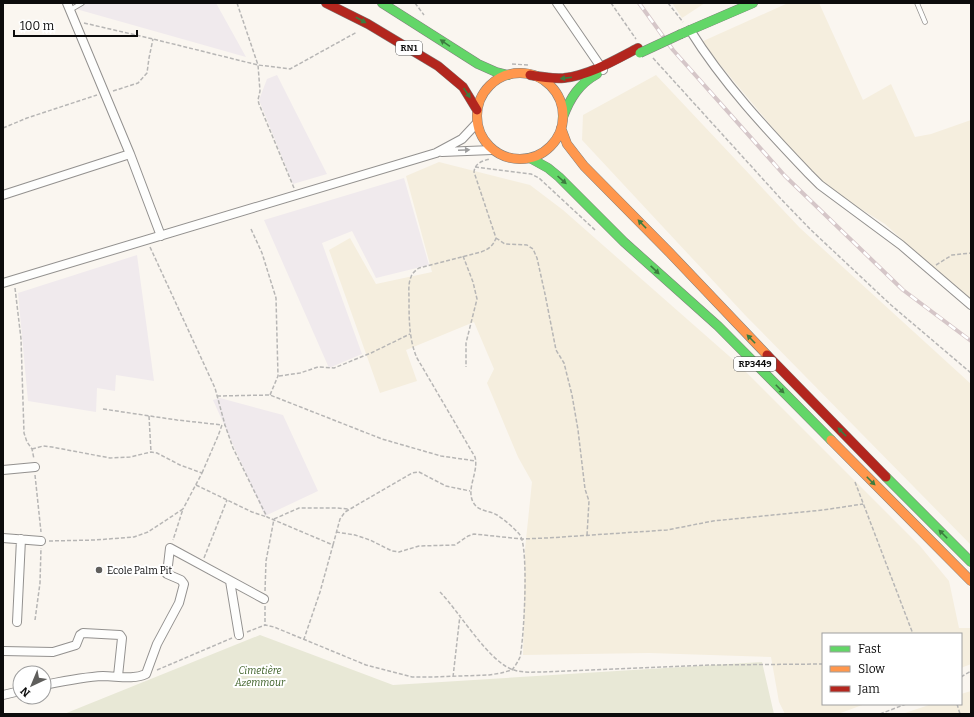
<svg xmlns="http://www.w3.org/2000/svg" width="974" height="717" font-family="Bitter,serif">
	<rect width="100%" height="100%" fill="#faf6f0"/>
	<path fill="#f0eaed" d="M67,3H216L246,57L69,7Z
		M277,75L327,174L293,184L259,100L267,79Z
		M404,178L429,265L376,278L352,231L322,243L362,354L329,368L264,220Z
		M137,255L154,381L116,375L115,391L97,388L96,412L28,401L18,293Z
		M220,398L283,415L318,491L265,516L213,400Z"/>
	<path fill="#f5eede" d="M672,3H705L682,18Z
		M788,3H819L863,100L891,84L915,137L931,134L971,120V303L885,224L819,183L701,42Z
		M656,75L800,228L971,384V545L745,315L582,140L583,115Z
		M439,162L530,185L563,210L737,363L920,546L949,581L959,628H971V664L961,668V634H823V704H865L838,714H785L779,702L771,657L649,653L523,655L525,549L532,482L518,457L487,383L494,369L474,322L406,350L417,381L380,393L329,250L350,238L376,284L432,272L406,176Z
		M971,691V714H902L932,704H961V694Z"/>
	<path fill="#e8e8d6" d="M260,635L393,685L762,662L774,714H64Z"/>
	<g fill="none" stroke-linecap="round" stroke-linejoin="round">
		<g stroke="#93918f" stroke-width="5.5">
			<path id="lane" d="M917,3L925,22
				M70,10L82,3"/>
		</g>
		<g stroke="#93918f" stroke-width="10">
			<path id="street" d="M67,3L130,154L161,236
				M557,3L603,70
				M690,30C723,83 766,129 809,174L820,185L901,245L971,305
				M442,152L492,150
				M3,195L130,154
				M3,283L436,153L462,139L477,123
				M3,470L35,467
				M3,538L41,541
				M230,581L239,635
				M17,622L21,539
				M3,651L53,652L76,645L80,635L83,633L120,635L122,638L118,676
				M44,685C64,681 83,677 103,676C117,676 133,680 146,674L157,644L179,603L184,584L181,580L167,574L170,548L264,599
				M3,695L20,691"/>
		</g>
		<g stroke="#807f7c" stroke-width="10">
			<path id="fast" d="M382,3L478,64L496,72L508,75
				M681,34L753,3
				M563,117C570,98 579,84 597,74
				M530,158L548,168L559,177L624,242L718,326L831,440
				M886,477L971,562"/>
		</g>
		<g stroke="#807f7c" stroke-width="10">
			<path id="slow" d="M477 116a43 43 0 1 1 86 0a43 43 0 1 1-86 0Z
				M561,128L567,144L584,166L670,253L767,355
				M831,440L971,581"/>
		</g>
		<g stroke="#807f7c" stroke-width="10">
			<path id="jam" d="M326,3L368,24L438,66L463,87L477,110
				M530,75C541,77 553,79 564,78C590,75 615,60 638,48
				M767,355L886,477"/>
		</g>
		<path stroke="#b7b6b5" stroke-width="1.5" stroke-dasharray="4 2" stroke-linecap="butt" d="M237,3L258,65L260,91L258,100L259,104L294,188
			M415,3L424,15
			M611,3L636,39
			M668,3L683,22
			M84,23L153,39L258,65L290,69L357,32
			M653,58L781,199L811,230L891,305L971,373
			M512,64L528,65
			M113,91L138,83L147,73L149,58L153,39
			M3,128L27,118L97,95
			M475,167L531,174L539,178L595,230
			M251,229L262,253L276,298L278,376L270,395
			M496,238L505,244L527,245L533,249L537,258L545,294L556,350L564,363L572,395L578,430L585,489L589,501L587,535
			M150,247L215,388L225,425L233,448L267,517L333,545L320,592L304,639
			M463,256L473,282L477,299L466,343V367
			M936,265L952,255L971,253
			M15,288L21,339L24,433L27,442L32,449L34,459
			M279,376L300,373L318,367L334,368L371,353L410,334
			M217,396L270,395L382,439L441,456L476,461
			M103,409L177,420L222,425
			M149,416L151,452
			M32,449L43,446L52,447L110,458L130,457L151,452L157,453L180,465L202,473L183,509
			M202,473L218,436L222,425H225
			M35,475L41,532
			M855,482L913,634
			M196,485L252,512L267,517
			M274,519L299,508H337L348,509
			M336,532L355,535L370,540L392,551L399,552L419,546L455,545L468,536L474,534L522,539L547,538L667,530L713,521L823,510L863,504
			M49,541L95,540L134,537L148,532L183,509L173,540
			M333,545L340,519L345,512L412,473L419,472L446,486L470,491
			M204,558L227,500
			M265,591L266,561L274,519
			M440,592C459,611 489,663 514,670C523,673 533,672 542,672L709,665L823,664
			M265,606V625
			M35,620L40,583L41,548
			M247,632L265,625L274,627L366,665L412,677H431L489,675L501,673L512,670C515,666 518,662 520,657C524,639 529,548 520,535C514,528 505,520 497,515C489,510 478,512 473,502C466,488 479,472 475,457L417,358C409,340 409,319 409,299C409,292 408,284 411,277C412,273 416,270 419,268L481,252C489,249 493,246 496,238L474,172C475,163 482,161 490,159
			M157,670L232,638
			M453,677L460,615
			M961,677L971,671
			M957,704L960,714
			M880,714L906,704"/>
		<use href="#lane" stroke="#fefefd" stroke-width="4"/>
		<use href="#street" stroke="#fefefd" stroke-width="8"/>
		<use href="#fast" stroke="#63d668" stroke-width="9"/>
		<use href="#slow" stroke="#ff974d" stroke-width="9"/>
		<use href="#jam" stroke="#b3261e" stroke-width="9"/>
		<g stroke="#d5c6c8" stroke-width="4">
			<path id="rail" d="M639,3L673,50L785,176L903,290L971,341"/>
		</g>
		<use href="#rail" stroke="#fff" stroke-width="2.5" stroke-dasharray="8" stroke-linecap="butt"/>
		<g stroke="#807f7c" stroke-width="10" stroke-linecap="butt">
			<path id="fast-bridge" d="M640,53L681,34"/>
		</g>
		<use href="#fast-bridge" stroke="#63d668" stroke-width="9"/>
	</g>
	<defs><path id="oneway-solid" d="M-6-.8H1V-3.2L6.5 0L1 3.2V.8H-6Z"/></defs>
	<g fill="#3c7b3f">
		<use href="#oneway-solid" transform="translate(361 20) rotate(29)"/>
		<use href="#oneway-solid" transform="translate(445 43) rotate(-146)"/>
		<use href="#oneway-solid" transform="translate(566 78) rotate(173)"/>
		<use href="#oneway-solid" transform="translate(467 93) rotate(56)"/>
		<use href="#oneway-solid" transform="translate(562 180) rotate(42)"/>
		<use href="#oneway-solid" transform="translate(642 224) rotate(-134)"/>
		<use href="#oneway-solid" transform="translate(655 270) rotate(43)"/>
		<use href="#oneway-solid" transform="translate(751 339) rotate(-134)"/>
		<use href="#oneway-solid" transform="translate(780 389) rotate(45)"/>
		<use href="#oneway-solid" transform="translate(842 432) rotate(-134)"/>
		<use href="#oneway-solid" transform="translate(871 481) rotate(45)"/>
		<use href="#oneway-solid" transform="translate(943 534) rotate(-135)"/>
	</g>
	<use fill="#9d9d9d" href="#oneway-solid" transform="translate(464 150) rotate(-3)"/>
	<circle fill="#5f5e5c" stroke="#fff" stroke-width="1.5" cx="99" cy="570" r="4"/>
	<g text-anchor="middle" stroke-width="4" stroke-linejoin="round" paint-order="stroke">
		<g fill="#fff" stroke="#555" stroke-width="1">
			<rect x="396" y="41" width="26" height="14" rx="3"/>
			<rect x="734" y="357" width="42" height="14" rx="3"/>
		</g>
		<g font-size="9" font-weight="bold" fill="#0c0c0c">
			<text x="409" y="51">RN1</text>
			<text x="755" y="367">RP3449</text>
		</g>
		<g font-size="10" fill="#0c0c0c" stroke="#fff" text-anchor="start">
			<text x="107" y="574">Ecole Palm Pit</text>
		</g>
		<g font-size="10" font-style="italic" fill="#395d23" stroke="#fff">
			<text x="260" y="674">Cimetière<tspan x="260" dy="12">Azemmour</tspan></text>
		</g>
	</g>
	<rect width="974" height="717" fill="none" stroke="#0c0c0c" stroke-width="8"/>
	<rect x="822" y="633" width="140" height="72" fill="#ffffff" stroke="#9e9e9e"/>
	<rect x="830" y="646" width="20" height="6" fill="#63d668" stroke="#9e9e9e"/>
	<text x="858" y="653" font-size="12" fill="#0c0c0c">Fast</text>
	<rect x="830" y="666" width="20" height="6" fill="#ff974d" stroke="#9e9e9e"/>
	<text x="858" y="673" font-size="12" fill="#0c0c0c">Slow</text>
	<rect x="830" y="686" width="20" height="6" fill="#b3261e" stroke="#9e9e9e"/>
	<text x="858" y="693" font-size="12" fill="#0c0c0c">Jam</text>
	<g transform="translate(32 685) rotate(224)"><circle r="19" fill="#ffffff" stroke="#9e9e9e"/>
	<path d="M0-3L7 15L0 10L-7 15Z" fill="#5f5e5c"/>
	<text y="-6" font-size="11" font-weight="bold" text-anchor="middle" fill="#0c0c0c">N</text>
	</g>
	<path d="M14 30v6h123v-6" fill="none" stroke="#0c0c0c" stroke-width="2"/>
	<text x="20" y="30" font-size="12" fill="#0c0c0c" stroke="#ffffff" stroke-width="3" paint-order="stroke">100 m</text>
</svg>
